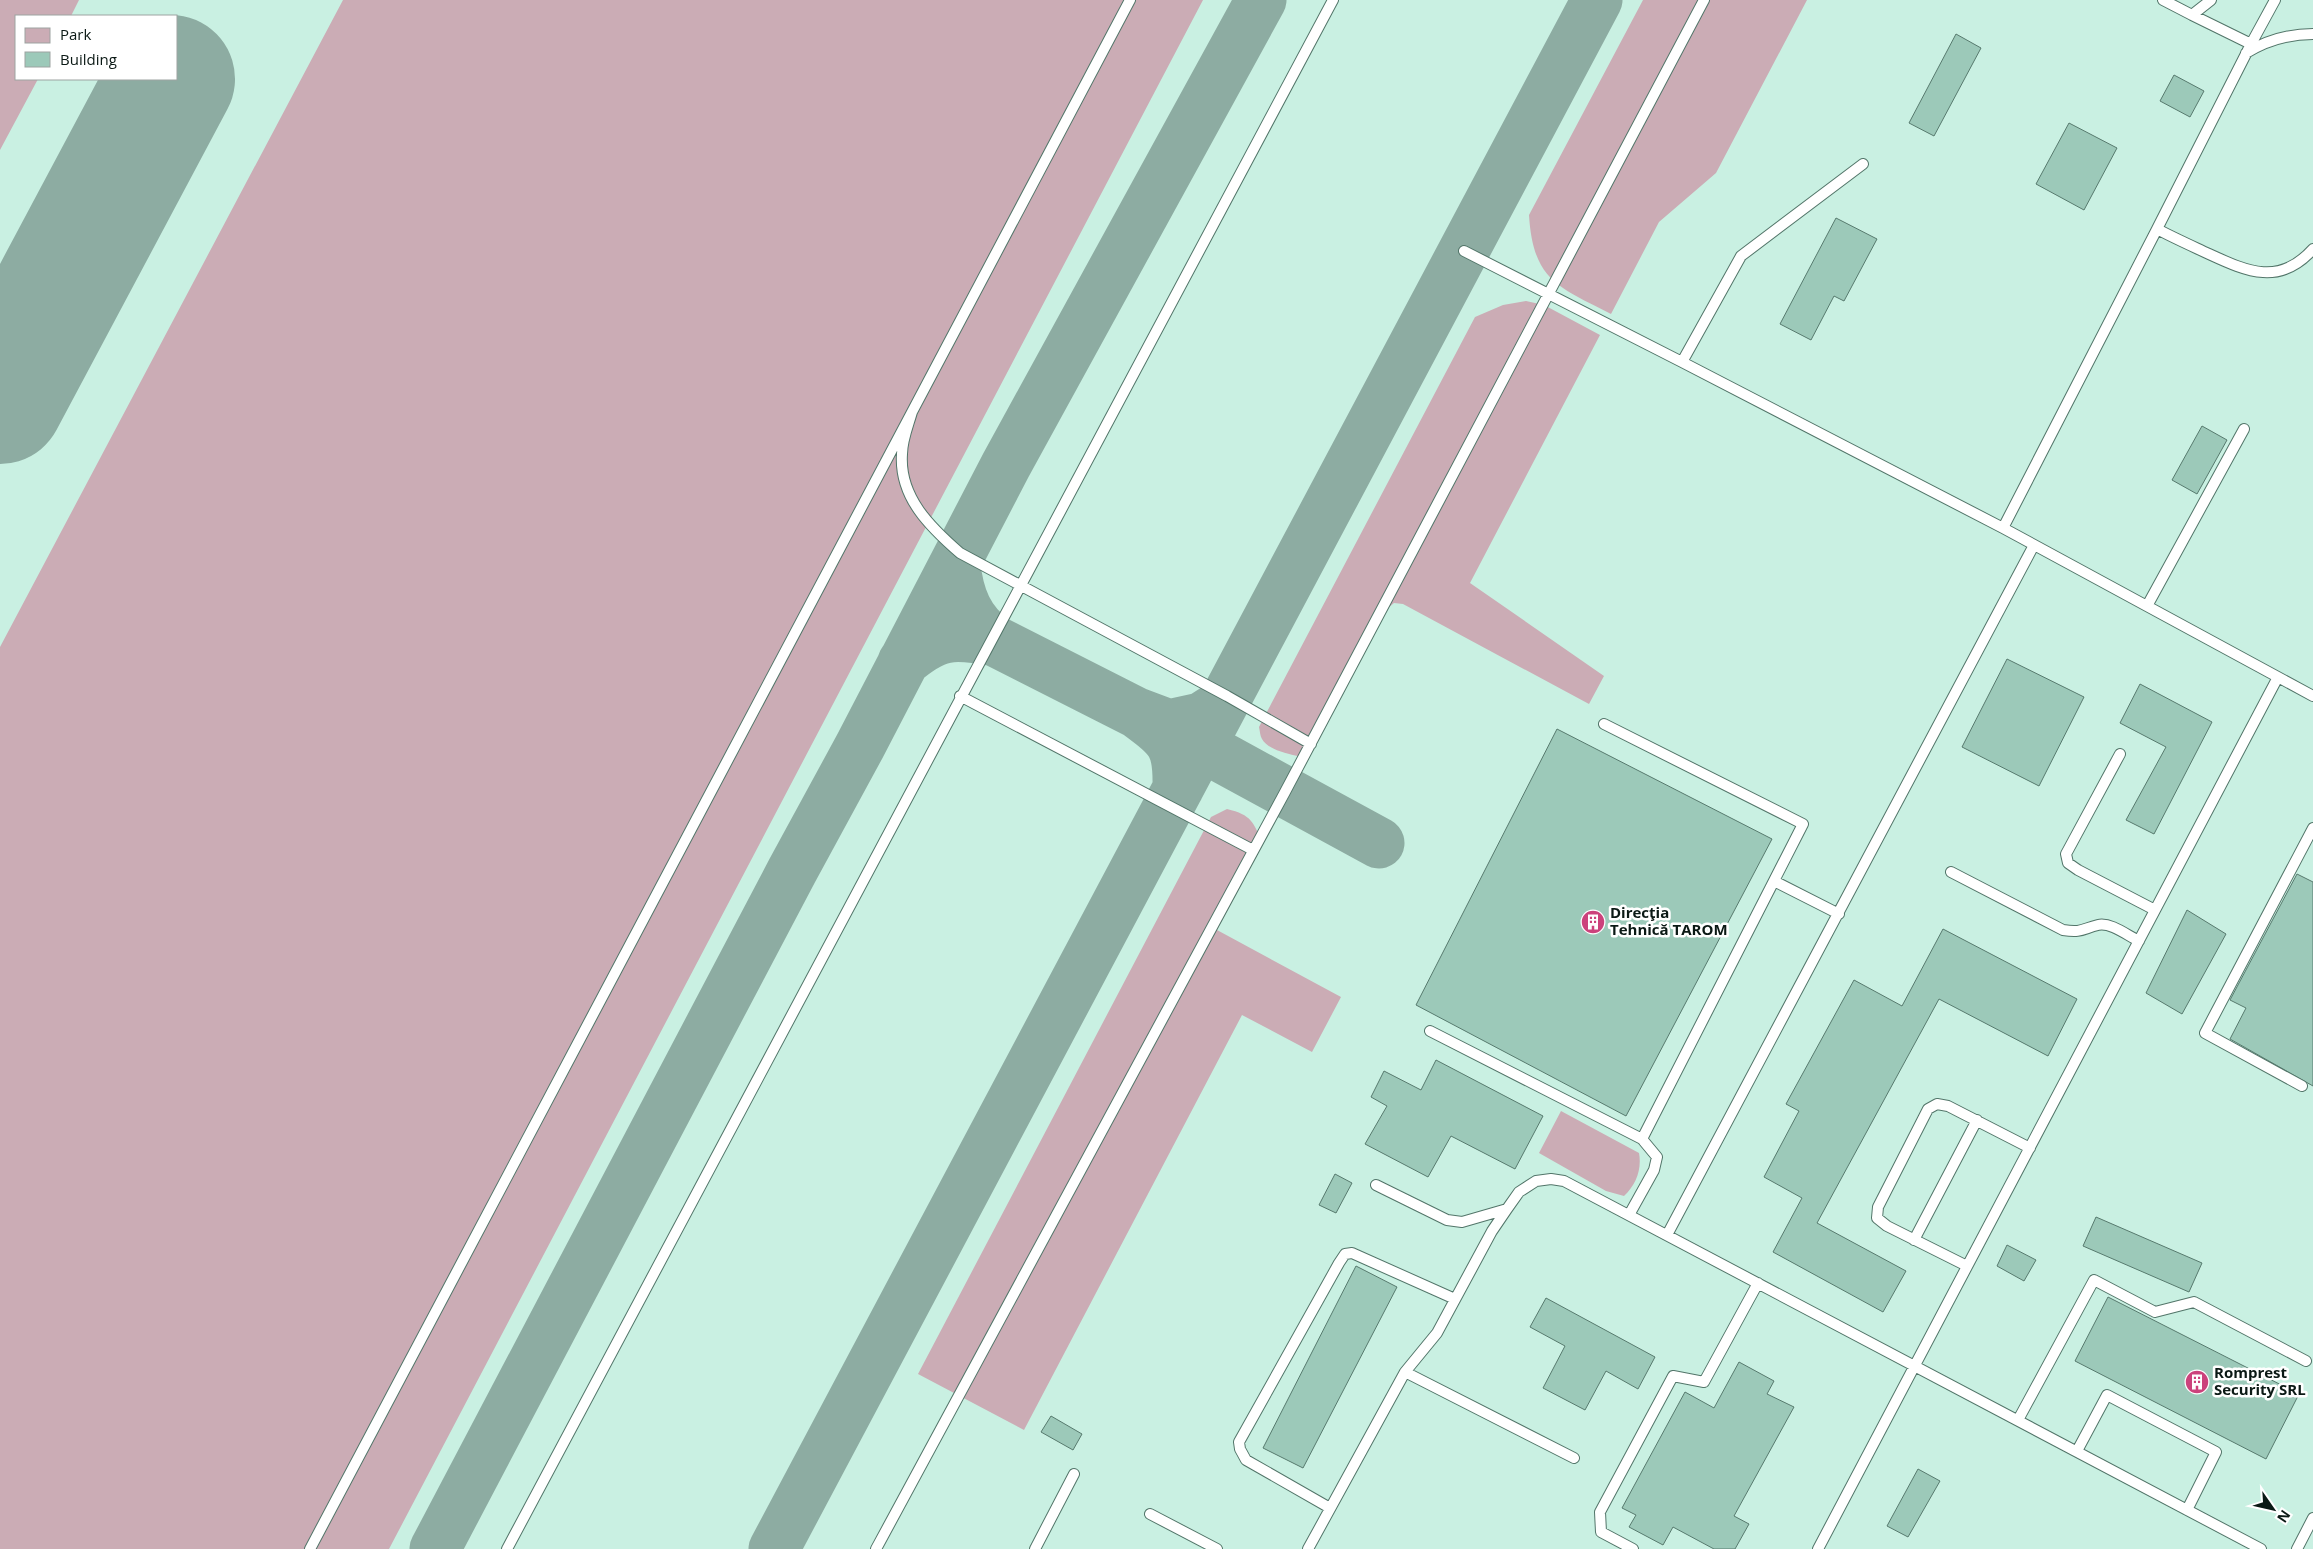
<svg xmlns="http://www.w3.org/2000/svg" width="2313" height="1549" font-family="'Open Sans',sans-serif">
	<rect width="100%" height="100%" fill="#c9f0e2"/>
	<path fill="#cbacb5" d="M0,0H79L71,16H16V79H38L0,150Z
		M343,0H1203L389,1549H0V647Z
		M1643,0H1807L1716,173L1659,222L1611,314C1559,287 1533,281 1529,215Z
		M1526,301L1544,305L1600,335L1470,583L1604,676L1589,704L1403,604L1394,603L1388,608L1298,756C1288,754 1267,749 1262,739C1260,736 1260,731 1259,727L1475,317L1503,305Z
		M1227,809C1252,815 1253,822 1263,844L1217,930L1341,997L1312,1052L1242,1015L1024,1430L918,1374L1211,817Z
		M1561,1111L1639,1153C1642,1169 1636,1185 1624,1196L1606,1191L1539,1153Z"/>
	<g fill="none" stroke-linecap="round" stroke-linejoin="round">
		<path stroke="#8daca2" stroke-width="51" d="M995,641L1137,713
			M903,662C937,633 953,633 995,641C968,622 958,596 955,564
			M1201,746L1379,843
			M1178,789C1179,744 1172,739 1137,713L1169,725L1201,718L1223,704
			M435,1549L792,871L860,746L1006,465L1261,0
			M774,1549L1597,0"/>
		<path stroke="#8daca2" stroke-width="128" d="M0,400L171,79"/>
	</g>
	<path fill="#9cc9b9" stroke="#577a6e" d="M1956,34L1981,48L1934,136L1909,123Z
		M2174,75L2204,91L2190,117L2160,101Z
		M2069,123L2117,148L2084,210L2036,184Z
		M1836,218L1877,239L1844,301L1834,296L1811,340L1780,324Z
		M2202,426L2227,440L2197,494L2172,480Z
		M2007,659L2084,697L2039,786L1962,747Z
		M2140,684L2212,722L2154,834L2126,820L2166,747L2120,723Z
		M1557,729L1772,839L1626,1116L1416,1005Z
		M2297,874L2313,882V1086L2230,1039L2246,1008L2230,1000Z
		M2187,910L2226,934L2182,1014L2146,993Z
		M1943,929L2077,999L2048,1056L1939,999L1817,1223L1906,1271L1883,1312L1773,1252L1802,1198L1764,1177L1799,1111L1786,1104L1854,980L1902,1006Z
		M1436,1060L1543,1116L1515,1169L1451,1136L1428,1177L1365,1144L1387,1106L1371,1097L1384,1071L1421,1090Z
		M1335,1174L1352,1183L1336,1213L1319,1205Z
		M2096,1217L2202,1263L2189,1292L2083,1246Z
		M2007,1245L2036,1260L2024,1281L1997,1266Z
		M1356,1266L1397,1287L1303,1468L1263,1448Z
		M2108,1297L2299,1394L2266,1459L2075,1361Z
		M1546,1298L1655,1357L1638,1389L1606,1371L1585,1410L1543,1388L1565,1346L1530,1327Z
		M1739,1362L1774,1381L1767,1394L1794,1407L1734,1516L1749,1524L1735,1549H1714L1673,1527L1663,1545L1629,1527L1636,1515L1622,1508L1685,1392L1714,1408Z
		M1051,1416L1082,1434L1073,1450L1041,1432Z
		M1918,1469L1940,1481L1908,1537L1887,1526Z"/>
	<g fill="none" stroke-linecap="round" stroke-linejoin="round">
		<g stroke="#527569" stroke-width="12">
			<path id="service" d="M1130,0L912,412C908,426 902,440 902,454C899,497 930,527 960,553L1227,696L1311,744
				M2163,0L2192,15L2211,0
				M2251,44L2275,0
				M2246,53C2267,40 2288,34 2313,34
				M1863,164L1741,256L1682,362L2003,528L2313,696
				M2157,229L2251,44L2192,15
				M1464,251L1682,362
				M2003,528L2157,229C2174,238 2192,246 2209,254C2248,272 2280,286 2313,249
				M2147,606L2244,429
				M960,696L1253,850
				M2120,754L2066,854L2068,863L2078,870L2155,910
				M1951,872L2063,930C2082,933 2082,929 2098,925C2111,922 2128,936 2139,941
				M1774,881L1839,914
				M1430,1031L1642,1139L1803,824L1604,724
				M2302,1086L2205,1033L2313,828
				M1376,1185L1447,1220L1462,1222L1507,1209
				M1629,1215L1654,1170L1657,1157L1642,1139
				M1667,1235L2034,545
				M1914,1240L1977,1120
				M1967,1266L1887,1226L1877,1218L1878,1207L1928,1109L1937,1104L1948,1106L2030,1148
				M1405,1372L1574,1458
				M2018,1420L2094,1280L2155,1312L2194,1302L2306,1361
				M2077,1451L2107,1395L2216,1452L2187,1510
				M1330,1508L1246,1460L1240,1449L1239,1442L1339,1263L1345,1254L1352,1253L1455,1299
				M1150,1514L1217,1549
				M310,1549L912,412
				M507,1549L1333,0
				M876,1549L1285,792L1704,0
				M1035,1549L1074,1474
				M1308,1549L1405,1372L1437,1333L1492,1231L1507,1209L1519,1192L1536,1181L1551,1179L1564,1181L2261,1549
				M1633,1549L1601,1532L1600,1512L1673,1376L1704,1382L1758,1283
				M1818,1549L2278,677
				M2297,1549L2313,1518"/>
		</g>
		<use href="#service" stroke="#fff" stroke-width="10"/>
	</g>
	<defs>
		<g id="building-disc" transform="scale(1.25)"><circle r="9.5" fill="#cc427c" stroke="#fff"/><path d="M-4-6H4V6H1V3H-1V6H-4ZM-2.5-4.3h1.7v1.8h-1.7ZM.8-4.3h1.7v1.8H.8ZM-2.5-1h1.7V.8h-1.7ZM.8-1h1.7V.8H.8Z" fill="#fff"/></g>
	</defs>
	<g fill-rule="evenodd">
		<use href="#building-disc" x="1593" y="922"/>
		<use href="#building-disc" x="2197" y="1382"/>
	</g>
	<g text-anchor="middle" stroke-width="5" stroke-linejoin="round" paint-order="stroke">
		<g font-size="15" font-weight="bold" fill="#0b1915" stroke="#fff" text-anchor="start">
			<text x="1610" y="918">Direcţia<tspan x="1610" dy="17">Tehnică TAROM</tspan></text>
			<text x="2214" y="1378">Romprest<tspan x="2214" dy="17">Security SRL</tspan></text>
		</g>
	</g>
	<rect x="15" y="15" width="162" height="65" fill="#ffffff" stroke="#9da3a1"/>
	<rect x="25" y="28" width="25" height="15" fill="#cbacb5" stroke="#9da3a1"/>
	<text x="60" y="40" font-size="15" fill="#0b1915">Park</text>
	<rect x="25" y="52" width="25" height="15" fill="#9cc9b9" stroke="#9da3a1"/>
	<text x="60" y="65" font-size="15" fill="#0b1915">Building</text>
	<g transform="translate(2273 1509) rotate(124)" stroke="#ffffff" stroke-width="4" paint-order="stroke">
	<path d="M0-4L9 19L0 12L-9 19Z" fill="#0b1915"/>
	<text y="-8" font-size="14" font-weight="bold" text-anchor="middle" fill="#0b1915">N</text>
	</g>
</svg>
